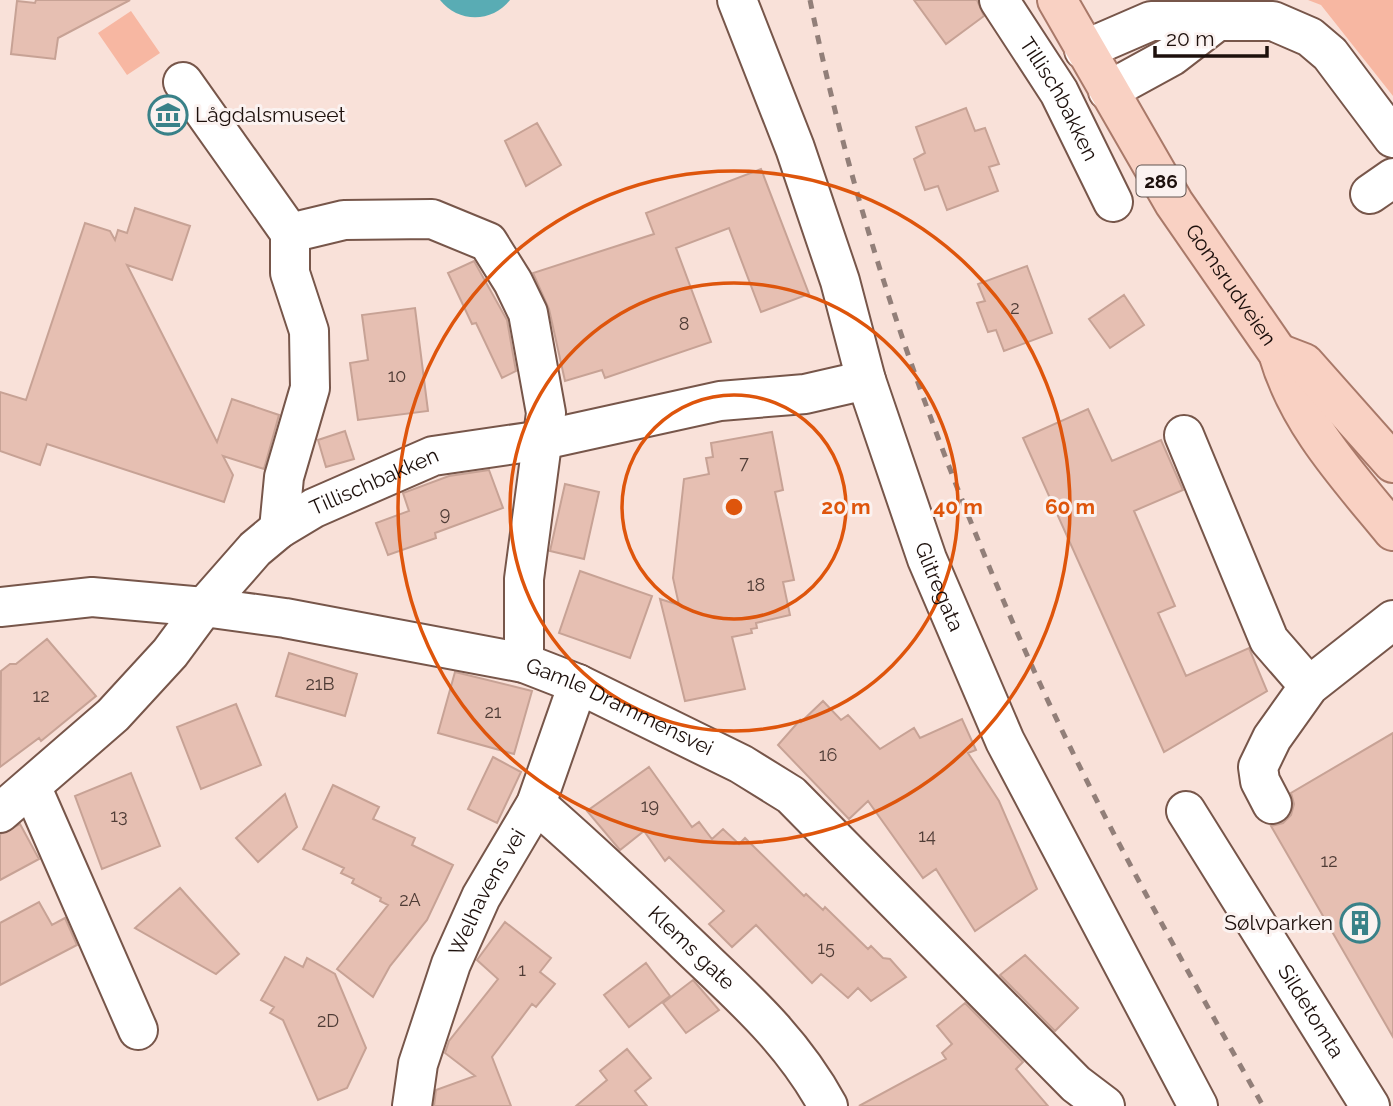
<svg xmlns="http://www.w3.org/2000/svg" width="1393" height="1106" font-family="Raleway,sans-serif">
	<rect width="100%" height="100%" fill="#f9e1d9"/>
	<path fill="#f7b7a2" d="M1308,0H1393V96L1321,5Z
		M131,11L160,53L127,75L98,33Z"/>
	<path fill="#59acb4" d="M440,0H510C492,23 458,23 440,0Z"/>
	<path fill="#e6bfb2" stroke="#c7a295" stroke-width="2" d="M36,0H130L58,38L55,59L11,54L17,1L35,3Z
		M914,0H977L984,16L946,44Z
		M966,108L975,131L985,128L999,164L989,167L998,191L947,210L938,186L925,190L914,159L925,153L916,127Z
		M537,123L561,165L526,186L505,141Z
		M761,169L809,294L761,312L729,228L676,248L711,342L605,378L602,370L565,381L549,309L533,273L654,234L646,213Z
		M135,208L190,226L172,280L127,265L217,442L232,399L279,415L264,469L223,456L233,475L224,502L47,444L40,465L0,451V392L26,400L85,223L110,231L115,240L118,230L127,233Z
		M474,261L507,320L516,371L502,378L476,323L472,324L448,273Z
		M1027,266L1052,333L1004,351L996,330L988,332L977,303L985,301L978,284Z
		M1124,295L1144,325L1110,348L1089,319Z
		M415,308L428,411L358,420L350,363L368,360L362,315Z
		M1088,409L1112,461L1161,440L1183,490L1134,511L1175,606L1158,613L1186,676L1249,648L1267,691L1164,752L1023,438Z
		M345,431L354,459L326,467L318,440Z
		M772,432L783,490L775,492L794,580L783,582L790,615L756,623L757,628L751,629L752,633L732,637L745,689L685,701L660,599L679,605L673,578L684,479L709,474L706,458L713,457L711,443Z
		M489,470L503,508L435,533L436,538L388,555L376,523L409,511L403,493L449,476Z
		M565,484L599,492L584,559L550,551Z
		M580,571L652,596L630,658L559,633Z
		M47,639L96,696L41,741L39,738L0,767L1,671L10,664H16Z
		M289,653L357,674L345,716L276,696Z
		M455,672L532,691L514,754L438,733Z
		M823,701L841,720L848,715L880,749L914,728L920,738L962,719L976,750L968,753L999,801L1037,889L975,931L936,869L923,878L868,801L849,819L778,745L800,720L801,722Z
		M236,704L261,765L201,789L177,727Z
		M1393,733V1037L1271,826L1283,823L1291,815L1294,804L1291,793Z
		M493,757L521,772L497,823L468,809Z
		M649,767L692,827L699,822L712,839L723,829L739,844L745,838L804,896L806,894L823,910L825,907L868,949L871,946L883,958L890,959L906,977L871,1001L858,988L848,998L821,974L812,983L810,981L756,925L732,947L709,924L724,911L669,857L665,861L644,831L620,850L587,811Z
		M131,773L160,846L102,869L75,796Z
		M333,785L379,807L373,819L415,838L412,845L453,865L427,920L390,966L373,997L337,969L388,905L380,901L381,898L352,883L354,879L341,873L344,868L303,849Z
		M285,794L297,827L258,862L236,838Z
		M20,824L39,859L0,880V834Z
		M180,888L239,954L216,974L135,928Z
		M39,902L52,925L65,918L77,945L0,985V923Z
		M505,922L551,958L540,972L555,984L536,1007L532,1004L492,1057L511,1106H434L436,1090L475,1076L445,1053L449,1041L498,979L477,960Z
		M1025,955L1078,1008L1055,1031L1000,975Z
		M285,957L303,967L307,958L335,974L366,1048L347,1088L318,1100L283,1020L270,1013L274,1007L261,1000Z
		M646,963L670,996L629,1027L604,995Z
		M693,980L719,1010L686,1033L663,1003Z
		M965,1003L1023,1062L1016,1069L1048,1106H859L946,1059L942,1053L952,1044L937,1026Z
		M627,1049L651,1078L635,1091L647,1106H576L607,1080L600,1071Z"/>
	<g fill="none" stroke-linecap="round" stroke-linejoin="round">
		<g stroke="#77564a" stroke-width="42">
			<g id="minor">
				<path id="s1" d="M737,0L795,148L840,281L866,380L927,559L1005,741L1198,1106"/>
				<path id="s2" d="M999,0L1059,92L1113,202"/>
				<path d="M1084,50L1151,21H1273L1310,37L1330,54L1393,138"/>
				<path d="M183,82L290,233L344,220L432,219L488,242L513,282L528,313L546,413L524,579V663"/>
				<path d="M1108,91L1172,56L1215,23"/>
				<path d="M1370,194L1393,178"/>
				<path d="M1184,435L1269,640L1309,686"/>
				<path d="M279,529L284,477L310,388L309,331L290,273V233"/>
				<path id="s3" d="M0,607L92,597L204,607L285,618L524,663L578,684L741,764L791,795L1076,1084L1105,1106"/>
				<path d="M32,788L138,1030"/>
				<path id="s4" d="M536,804C588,848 636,895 685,942C740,995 791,1038 828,1106"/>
				<path d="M1272,804L1260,781L1258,767L1272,738L1309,686L1393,620"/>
				<path id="s5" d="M1186,811L1370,1106"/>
				<path id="s6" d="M0,813L113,715L170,653L204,607L255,549L279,529L314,508L433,456L543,440L720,401L805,394L866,380"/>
				<path id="s7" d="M412,1106L418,1064L451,964L481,897L536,804L578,684"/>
			</g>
		</g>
		<g stroke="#a97969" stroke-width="42">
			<g id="major">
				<path id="s8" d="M1057,0L1174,203L1278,353C1298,423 1348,476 1393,531"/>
				<path d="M1278,353L1304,363L1393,463"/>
			</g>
		</g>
		<use href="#minor" stroke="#fff" stroke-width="38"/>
		<use href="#major" stroke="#f9d1c3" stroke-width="38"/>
		<path stroke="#927f79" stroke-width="5" stroke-dasharray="9 9" stroke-linecap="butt" d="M810,0C854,217 928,427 1016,630C1087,794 1176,950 1263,1106"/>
	</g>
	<g fill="none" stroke="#de550c" stroke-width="3.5">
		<circle cx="734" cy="507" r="112"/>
		<circle cx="734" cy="507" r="224"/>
		<circle cx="734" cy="507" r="336"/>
	</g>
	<defs>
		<g id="museum-ring" transform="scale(2.0125)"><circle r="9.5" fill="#fbf2f0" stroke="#398188" stroke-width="1.5"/><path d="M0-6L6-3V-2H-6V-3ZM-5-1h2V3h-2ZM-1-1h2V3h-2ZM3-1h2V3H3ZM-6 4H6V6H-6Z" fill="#398188"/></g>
		<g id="building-ring" transform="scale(2.0125)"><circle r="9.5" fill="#fbf2f0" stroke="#398188" stroke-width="1.5"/><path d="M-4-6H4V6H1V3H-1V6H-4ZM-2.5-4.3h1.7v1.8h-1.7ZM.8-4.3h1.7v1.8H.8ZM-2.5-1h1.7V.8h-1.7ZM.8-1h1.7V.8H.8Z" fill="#398188"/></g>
	</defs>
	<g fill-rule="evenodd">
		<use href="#museum-ring" x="168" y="115"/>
		<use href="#building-ring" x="1360" y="923"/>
	</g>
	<g text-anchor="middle" stroke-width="6" stroke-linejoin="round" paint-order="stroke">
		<g font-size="18" fill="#4f3c36">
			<text x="1015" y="314">2</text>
			<text x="684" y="330">8</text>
			<text x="397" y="382">10</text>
			<text x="744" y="469">7</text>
			<text x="445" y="520">9</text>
			<text x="756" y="591">18</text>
			<text x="320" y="690">21B</text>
			<text x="41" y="702">12</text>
			<text x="493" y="718">21</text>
			<text x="828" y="761">16</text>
			<text x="650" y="812">19</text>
			<text x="119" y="822">13</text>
			<text x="927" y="842">14</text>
			<text x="1329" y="867">12</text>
			<text x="410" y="906">2A</text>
			<text x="826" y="954">15</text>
			<text x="522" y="976">1</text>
			<text x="328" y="1027">2D</text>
		</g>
		<rect fill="#fbf2f0" stroke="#605450" stroke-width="2" x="1136.5" y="165.5" width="49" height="31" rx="5"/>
		<g font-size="19" font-weight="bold" fill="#1d100c">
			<text x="1161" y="188">286</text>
		</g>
		<g font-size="21" fill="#1d100c" stroke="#fbf2f0">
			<text dy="7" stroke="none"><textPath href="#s2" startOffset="116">Tillischbakken</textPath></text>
			<text dy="7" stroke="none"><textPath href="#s8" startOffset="334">Gomsrudveien</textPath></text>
			<text dy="7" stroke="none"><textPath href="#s6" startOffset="506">Tillischbakken</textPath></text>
			<text dy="7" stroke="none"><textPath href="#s1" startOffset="621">Glitregata</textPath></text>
			<text dy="7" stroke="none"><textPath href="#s3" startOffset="635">Gamle Drammensvei</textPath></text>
			<text dy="7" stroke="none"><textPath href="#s7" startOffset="228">Welhavens vei</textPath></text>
			<text dy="7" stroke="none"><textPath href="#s4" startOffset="212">Klems gate</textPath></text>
			<text dy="7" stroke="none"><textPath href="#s5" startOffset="236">Sildetomta</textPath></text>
		</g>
		<g font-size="21" fill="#1d100c" stroke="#fbf2f0" text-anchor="start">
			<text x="195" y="122">Lågdalsmuseet</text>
			<text x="1333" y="930" text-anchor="end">Sølvparken</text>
		</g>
	</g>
	<circle cx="734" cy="507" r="10" fill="#de550c" stroke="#fbf2f0" stroke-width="3.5"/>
	<g font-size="21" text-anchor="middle" font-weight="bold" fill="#de550c" stroke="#fbf2f0" stroke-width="6" stroke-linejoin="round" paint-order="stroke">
		<text x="846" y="514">20 m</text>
		<text x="958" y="514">40 m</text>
		<text x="1070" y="514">60 m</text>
	</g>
	<path d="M1155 46v10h112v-10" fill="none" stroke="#1d100c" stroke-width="3.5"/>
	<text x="1166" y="46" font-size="21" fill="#1d100c" stroke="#fbf2f0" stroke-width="5" paint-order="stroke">20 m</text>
</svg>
